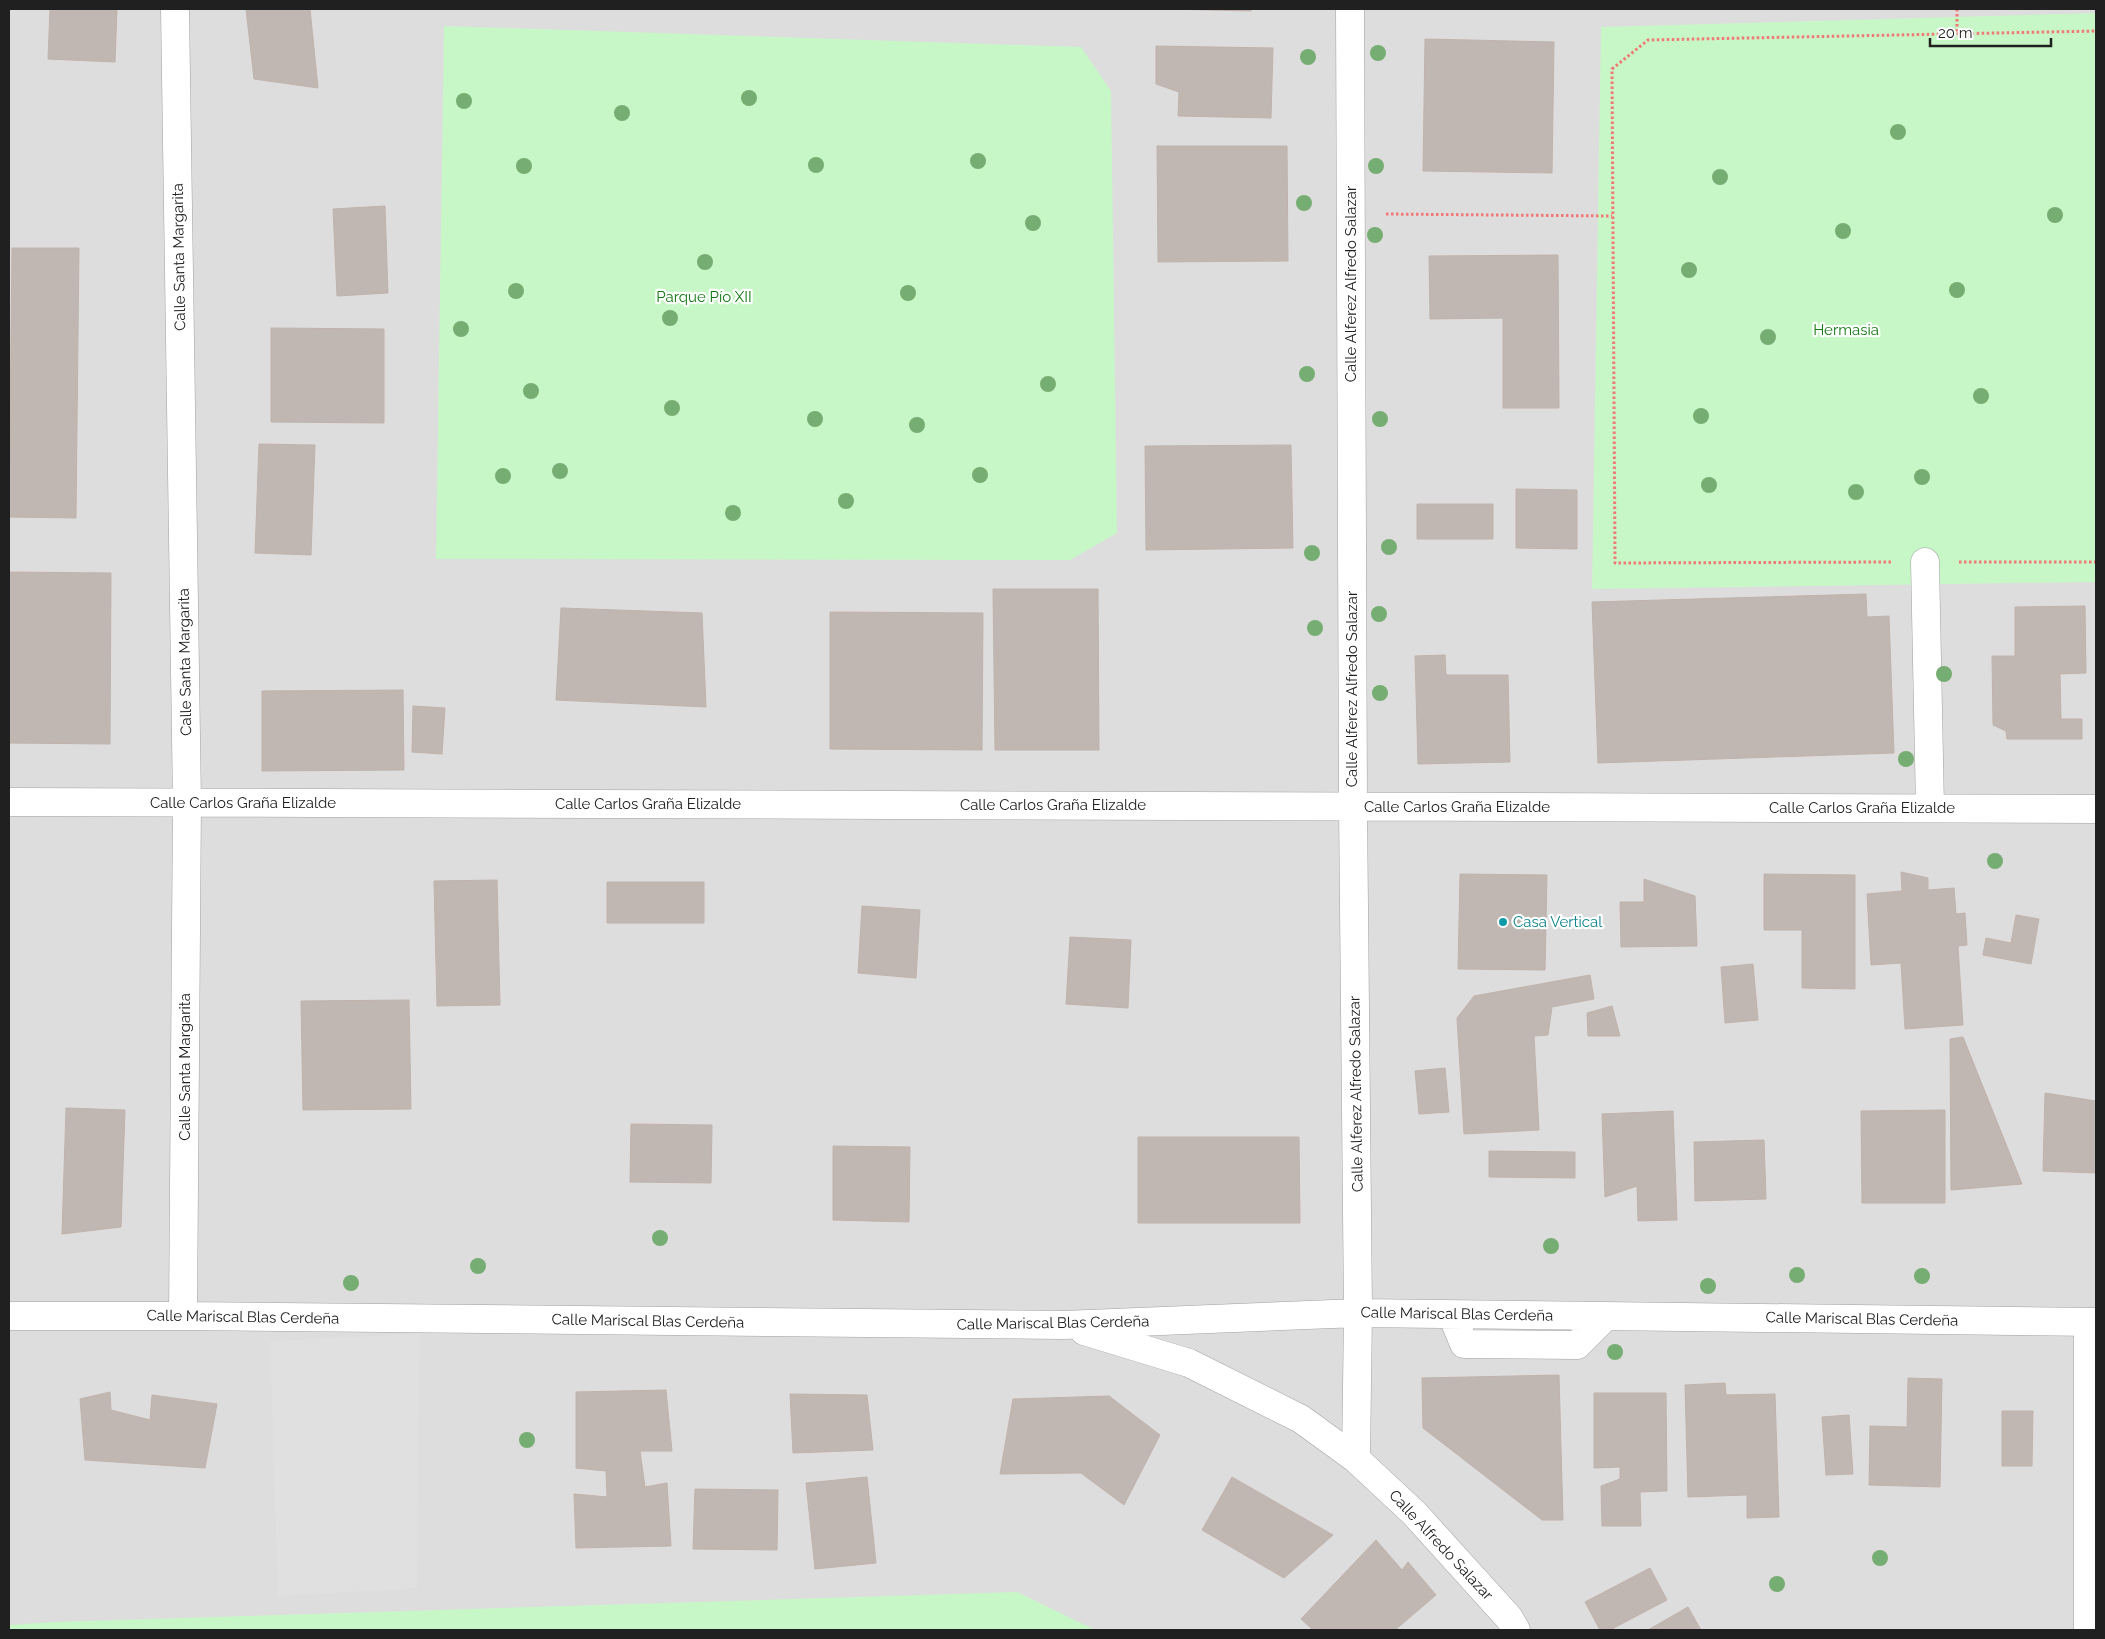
<svg xmlns="http://www.w3.org/2000/svg" width="2105" height="1639" font-family="Raleway,sans-serif">
	<rect width="100%" height="100%" fill="#f0ece7"/>
	<path fill="#dedddd" d="M9,9H2096V1630H9Z"/>
	<path fill="#c7f7c7" d="M2096,13V582L1592,589L1601,27Z
		M444,26L1081,47L1111,91L1117,533L1070,560L436,559Z
		M1017,1592L1095,1630H9V1625L54,1622Z"/>
	<path fill="#e0e0e0" d="M420,1334L417,1588L278,1596L270,1341Z"/>
	<path fill="#c0b7b3" stroke="#c1b2aa" d="M50,9H117L115,62L48,59Z
		M246,9H310L318,88L254,79Z
		M1164,9H1251V11Z
		M1425,39L1554,42L1552,173L1423,171Z
		M1156,46L1273,48L1271,118L1178,116L1179,92L1156,84Z
		M1157,146H1287L1288,261L1158,262Z
		M385,206L388,293L337,296L333,209Z
		M12,248H79L76,518L9,517Z
		M1558,255L1559,408H1503V318L1430,319L1429,256Z
		M271,328L384,329V423L271,422Z
		M259,444L315,445L311,555L255,553Z
		M1291,445L1293,548L1146,550L1145,446Z
		M1516,489L1577,490V549L1516,548Z
		M1417,504H1493V539H1417Z
		M9,572L111,573L110,744L9,743Z
		M993,589H1098L1099,750H995Z
		M1866,594L1867,617L1889,616L1894,753L1598,763L1592,602Z
		M2085,606L2086,673L2060,674L2061,719H2082V739H2007L2006,731L1993,725L1992,656H2015V607Z
		M561,608L702,613L706,707L556,700Z
		M830,612L983,613L982,750L830,749Z
		M1445,655L1446,675H1508L1510,762L1418,764L1415,656Z
		M403,690L404,770L262,771V691Z
		M413,706L445,708L442,754L412,752Z
		M1901,872L1928,878V890L1954,888L1956,914L1965,913L1967,945L1958,946L1963,1025L1905,1029L1901,963L1871,965L1867,894L1902,891Z
		M1460,874L1547,875L1545,970L1458,969Z
		M1764,874L1855,875V989L1802,988V930H1764Z
		M1644,879L1695,896L1697,946L1621,947L1620,902H1644Z
		M497,880L500,1005L437,1006L434,881Z
		M607,882H704V923H607Z
		M862,906L920,910L916,978L858,973Z
		M2016,915L2039,919L2031,964L1983,955L1986,938L2011,943Z
		M1070,937L1131,940L1128,1008L1066,1004Z
		M1753,964L1758,1020L1725,1023L1721,967Z
		M1590,975L1594,999L1552,1007L1548,1035L1534,1036L1539,1130L1464,1134L1457,1018L1474,996Z
		M409,1000L411,1109L303,1110L301,1001Z
		M1612,1006L1620,1036H1588L1587,1013Z
		M1963,1037L2022,1184L1951,1190L1950,1039Z
		M1445,1068L1449,1112L1419,1114L1415,1071Z
		M2045,1093L2096,1101V1173L2043,1171Z
		M66,1108L125,1110L121,1227L62,1234Z
		M1945,1110V1203H1862L1861,1111Z
		M1673,1111L1677,1220L1638,1221L1637,1186L1605,1197L1602,1114Z
		M631,1124L712,1125L711,1183L630,1182Z
		M1138,1137H1299L1300,1223H1138Z
		M1764,1140L1766,1199L1695,1201L1694,1142Z
		M833,1146L910,1147L909,1222L833,1220Z
		M1489,1151L1575,1152V1178L1489,1177Z
		M1559,1375L1563,1520H1542L1423,1428L1422,1378Z
		M1908,1378L1942,1379L1940,1487L1869,1485L1870,1426L1907,1427Z
		M1725,1383L1726,1395L1775,1394L1779,1517L1747,1518V1495L1688,1497L1685,1385Z
		M666,1390L672,1451H640L645,1487L667,1483L671,1546L576,1548L574,1494L607,1497L606,1471L576,1468V1392Z
		M110,1392L111,1410L150,1420L152,1395L217,1404L205,1468L85,1460L80,1399Z
		M1594,1393H1666L1667,1491L1640,1492L1641,1526H1602L1601,1486L1620,1479V1467L1594,1468Z
		M790,1394L867,1395L873,1450L793,1453Z
		M1109,1396L1160,1435L1124,1505L1081,1473L1000,1474L1013,1399Z
		M2002,1411H2033L2032,1466H2002Z
		M1849,1415L1853,1474L1826,1475L1822,1417Z
		M867,1477L876,1563L815,1569L806,1483Z
		M1232,1477L1333,1535L1284,1578L1202,1530Z
		M695,1489L778,1490L777,1550L693,1549Z
		M1376,1540L1402,1570L1408,1562L1436,1595L1395,1630H1313L1301,1619Z
		M1650,1568L1667,1600L1610,1630H1600L1585,1602Z
		M1688,1607L1701,1630H1648Z"/>
	<g fill="none" stroke-linecap="round" stroke-linejoin="round">
		<g stroke="#a1a1a1" stroke-width="29">
			<path id="minor" d="M175,9L187,803L183,1316
				M1350,9L1353,806L1358,1313L1356,1459
				M1925,562L1930,808
				M9,802L2096,809
				M1452,1315L1464,1344L1577,1345L1605,1317
				M9,1316H183L1064,1325L1358,1313L2096,1322
				M2088,1322V1630
				M1084,1331L1189,1363L1301,1419L1356,1459L1414,1513L1509,1618L1516,1630"/>
		</g>
		<path stroke="#f27775" stroke-width="3" stroke-dasharray="2.5 2.5" stroke-linecap="butt" d="M1957,9V34
			M1386,214L1612,216
			M1891,562L1615,563L1612,69L1648,40L2096,31
			M1959,562H2096"/>
		<use href="#minor" stroke="#fff" stroke-width="28"/>
	</g>
	<g fill="#76ad72">
		<circle cx="1378" cy="53" r="8"/>
		<circle cx="1308" cy="57" r="8"/>
		<circle cx="749" cy="98" r="8"/>
		<circle cx="464" cy="101" r="8"/>
		<circle cx="622" cy="113" r="8"/>
		<circle cx="1898" cy="132" r="8"/>
		<circle cx="978" cy="161" r="8"/>
		<circle cx="816" cy="165" r="8"/>
		<circle cx="524" cy="166" r="8"/>
		<circle cx="1376" cy="166" r="8"/>
		<circle cx="1720" cy="177" r="8"/>
		<circle cx="1304" cy="203" r="8"/>
		<circle cx="2055" cy="215" r="8"/>
		<circle cx="1033" cy="223" r="8"/>
		<circle cx="1843" cy="231" r="8"/>
		<circle cx="1375" cy="235" r="8"/>
		<circle cx="705" cy="262" r="8"/>
		<circle cx="1689" cy="270" r="8"/>
		<circle cx="1957" cy="290" r="8"/>
		<circle cx="516" cy="291" r="8"/>
		<circle cx="908" cy="293" r="8"/>
		<circle cx="670" cy="318" r="8"/>
		<circle cx="461" cy="329" r="8"/>
		<circle cx="1768" cy="337" r="8"/>
		<circle cx="1307" cy="374" r="8"/>
		<circle cx="1048" cy="384" r="8"/>
		<circle cx="531" cy="391" r="8"/>
		<circle cx="1981" cy="396" r="8"/>
		<circle cx="672" cy="408" r="8"/>
		<circle cx="1701" cy="416" r="8"/>
		<circle cx="815" cy="419" r="8"/>
		<circle cx="1380" cy="419" r="8"/>
		<circle cx="917" cy="425" r="8"/>
		<circle cx="560" cy="471" r="8"/>
		<circle cx="980" cy="475" r="8"/>
		<circle cx="503" cy="476" r="8"/>
		<circle cx="1922" cy="477" r="8"/>
		<circle cx="1709" cy="485" r="8"/>
		<circle cx="1856" cy="492" r="8"/>
		<circle cx="846" cy="501" r="8"/>
		<circle cx="733" cy="513" r="8"/>
		<circle cx="1389" cy="547" r="8"/>
		<circle cx="1312" cy="553" r="8"/>
		<circle cx="1379" cy="614" r="8"/>
		<circle cx="1315" cy="628" r="8"/>
		<circle cx="1944" cy="674" r="8"/>
		<circle cx="1380" cy="693" r="8"/>
		<circle cx="1906" cy="759" r="8"/>
		<circle cx="1995" cy="861" r="8"/>
		<circle cx="660" cy="1238" r="8"/>
		<circle cx="1551" cy="1246" r="8"/>
		<circle cx="478" cy="1266" r="8"/>
		<circle cx="1797" cy="1275" r="8"/>
		<circle cx="1922" cy="1276" r="8"/>
		<circle cx="351" cy="1283" r="8"/>
		<circle cx="1708" cy="1286" r="8"/>
		<circle cx="1615" cy="1352" r="8"/>
		<circle cx="527" cy="1440" r="8"/>
		<circle cx="1880" cy="1558" r="8"/>
		<circle cx="1777" cy="1584" r="8"/>
	</g>
	<circle fill="#0f9aa8" stroke="#fff" stroke-width="2" cx="1503" cy="922" r="5"/>
	<g text-anchor="middle" stroke-width="4.5" stroke-linejoin="round" paint-order="stroke">
		<g font-size="15" fill="#202020" stroke="#fff">
			<text transform="translate(179 257) rotate(-91)" y="5">Calle Santa Margarita</text>
			<text transform="translate(1351 284) rotate(-90)" y="5">Calle Alferez Alfredo Salazar</text>
			<text transform="translate(185 662) rotate(-91)" y="5">Calle Santa Margarita</text>
			<text transform="translate(1352 689) rotate(-90)" y="5">Calle Alferez Alfredo Salazar</text>
			<text x="243" y="808">Calle Carlos Graña Elizalde</text>
			<text x="648" y="809">Calle Carlos Graña Elizalde</text>
			<text x="1053" y="810">Calle Carlos Graña Elizalde</text>
			<text x="1457" y="812">Calle Carlos Graña Elizalde</text>
			<text x="1862" y="813">Calle Carlos Graña Elizalde</text>
			<text transform="translate(185 1067) rotate(-90)" y="5">Calle Santa Margarita</text>
			<text transform="translate(1356 1094) rotate(-91)" y="5">Calle Alferez Alfredo Salazar</text>
			<text transform="translate(1457 1314) rotate(1)" y="5">Calle Mariscal Blas Cerdeña</text>
			<text transform="translate(243 1317) rotate(1)" y="5">Calle Mariscal Blas Cerdeña</text>
			<text transform="translate(1862 1319) rotate(1)" y="5">Calle Mariscal Blas Cerdeña</text>
			<text transform="translate(648 1321) rotate(1)" y="5">Calle Mariscal Blas Cerdeña</text>
			<text transform="translate(1053 1323) rotate(-1)" y="5">Calle Mariscal Blas Cerdeña</text>
			<text transform="translate(1441 1545) rotate(47)" y="5">Calle Alfredo Salazar</text>
		</g>
		<g font-size="15" fill="#137912" stroke="#fff">
			<text x="704" y="302">Parque Pío XII</text>
			<text x="1846" y="335">Hermasia</text>
		</g>
		<g font-size="15" fill="#0d838f" stroke="#fff" text-anchor="start">
			<text x="1513" y="927">Casa Vertical</text>
		</g>
	</g>
	<rect width="2105" height="1639" fill="none" stroke="#202020" stroke-width="20"/>
	<path d="M1930 38v8h121v-8" fill="none" stroke="#202020" stroke-width="2.5"/>
	<text x="1938" y="38" font-size="15" fill="#202020" stroke="#ffffff" stroke-width="4" paint-order="stroke">20 m</text>
</svg>
